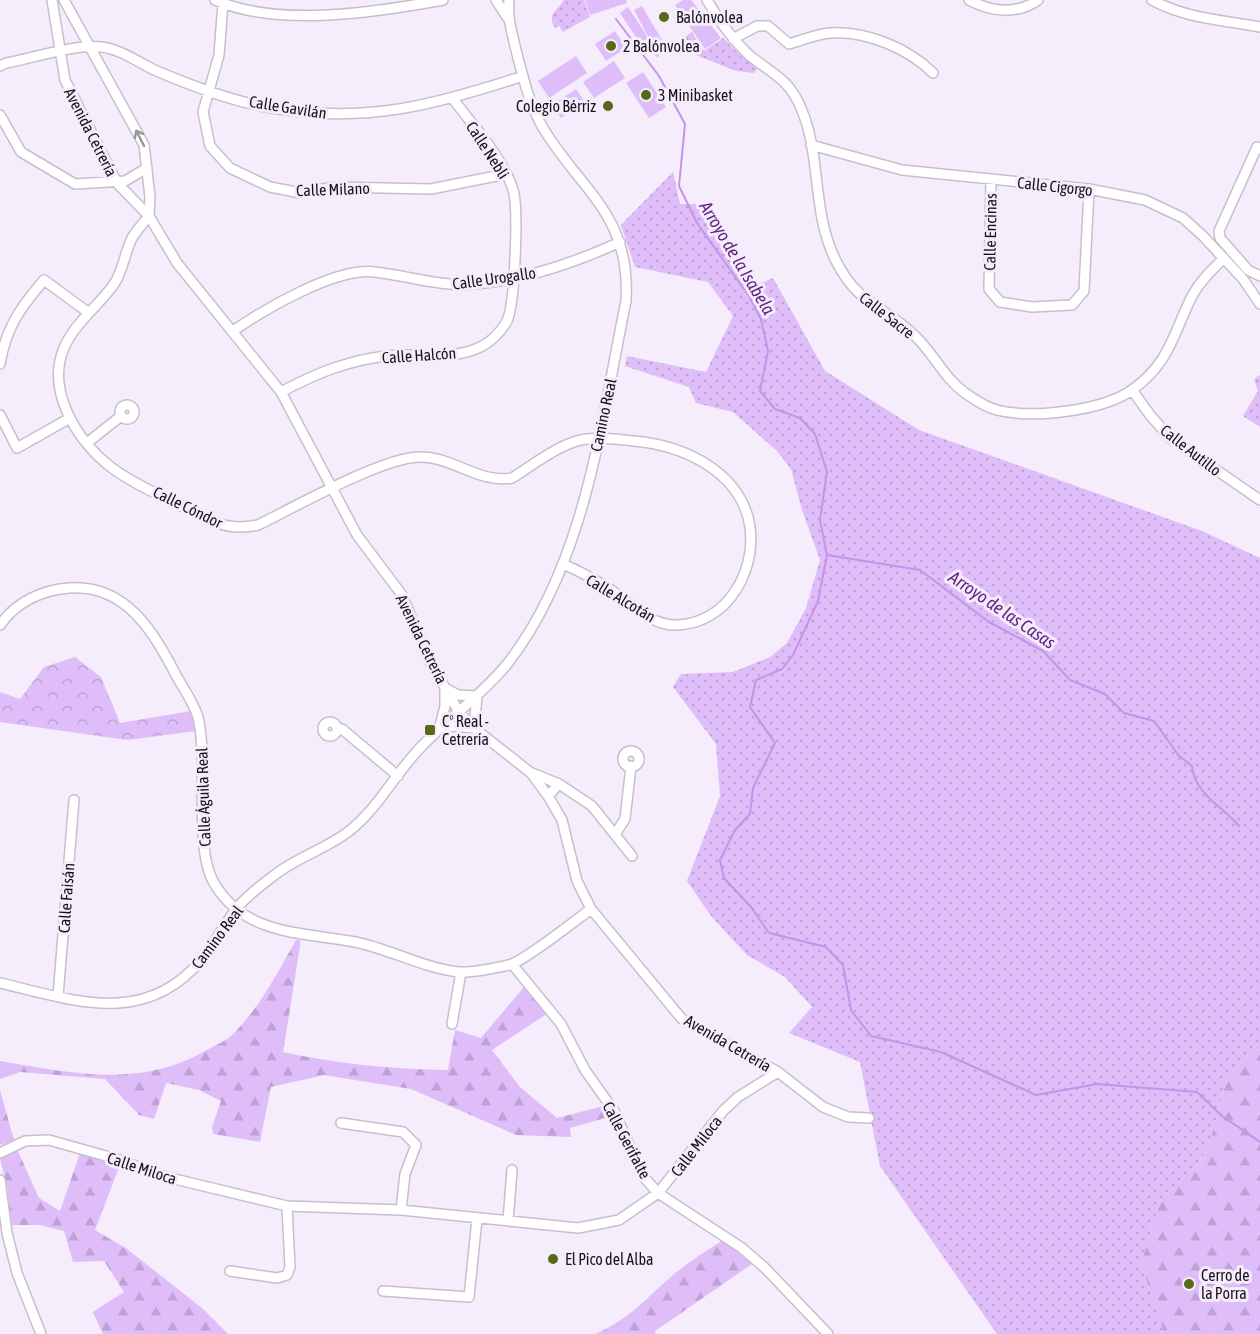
<svg xmlns="http://www.w3.org/2000/svg" width="1260" height="1334" font-family="'Asap Condensed',sans-serif">
	<defs>
		<pattern id="grass-dots" width="8" height="8" patternUnits="userSpaceOnUse" patternTransform="scale(1.5)"><rect width="8" height="8" fill="#dfbdf9"/><path d="M2 2h.1M6 6h.1" fill="none" stroke="#bfa2d5" stroke-width="1.8" stroke-linecap="round"/></pattern>
		<pattern id="forest-firs" width="22" height="20" patternUnits="userSpaceOnUse" patternTransform="scale(1.5)"><rect width="22" height="20" fill="#dfbdf9"/><path d="M5 1l3.5 6h-7zM16 11l3.5 6h-7z" fill="#bfa2d5"/></pattern>
		<pattern id="park-crowns" width="20" height="18" patternUnits="userSpaceOnUse" patternTransform="scale(1.5)"><rect width="20" height="18" fill="#dfbdf9"/><path d="M2 6a3 3 0 1 1 6 0M12 15a3 3 0 1 1 6 0" fill="none" stroke="#bfa2d5"/></pattern>
	</defs>
	<rect width="100%" height="100%" fill="#f5ecfc"/>
	<path fill="url(#grass-dots)" d="M564,0H584L590,17L563,32L559,26L555,28C546,13 558,11 564,0Z
		M692,32L704,51L723,38L743,58L759,67L754,73L736,71L673,46Z
		M673,172L680,204H697L747,289L773,278L825,371L919,430L1202,531L1260,558V1041L1227,1079L1210,1141L1201,1160L1161,1199L1141,1263L1164,1330L1162,1334H997L880,1166L860,1062L789,1033L812,1007L785,977L747,955L711,916L687,881L720,796L716,744L673,687L681,674L733,672L770,657L787,643L806,608L820,560L802,510L791,469L777,451L733,412L696,403L689,387L625,366L627,356L706,372L733,316L708,282L635,267L621,225Z
		M1260,375V427L1243,416L1258,391L1254,379Z"/>
	<path fill="url(#forest-firs)" d="M296,940H300V946L283,1052C339,1064 391,1069 448,1070L455,1030L481,1038L524,987L548,1013L492,1050L520,1087L557,1118L603,1106L612,1116L570,1128L571,1137L516,1135L411,1089L324,1075L271,1087L260,1142L213,1134L212,1127L221,1101L199,1090L166,1083L154,1119L139,1115L105,1079L20,1072L0,1079V1061C72,1073 138,1089 205,1051C213,1046 225,1042 232,1035C259,1009 278,972 296,940Z
		M1260,1041V1334H1162L1163,1329L1141,1263L1161,1199L1201,1160L1210,1141L1227,1079Z
		M0,1090L14,1140L0,1145Z
		M17,1149L39,1198L60,1211L80,1153L120,1165L95,1230L127,1249L202,1308L228,1334H103L93,1312L124,1292L104,1261L73,1262L64,1231L40,1225H12L7,1186L0,1159Z
		M723,1240L752,1264L655,1331L656,1334H595C630,1319 645,1299 673,1275C688,1262 706,1251 723,1240Z"/>
	<path fill="url(#park-crowns)" d="M75,657L101,677L120,723L191,711L196,731L127,740L0,722V692L20,699L44,667Z"/>
	<path fill="#dfbdf9" d="M585,0H626L627,3L590,15Z
		M683,0H691L721,38L705,49L675,5Z
		M642,6L663,42L658,58L646,47L648,44L643,48L620,13L628,7L651,42L634,10Z
		M615,31L626,48L606,61L595,44Z
		M576,56L587,73L549,98L538,81Z
		M614,61L625,78L594,98L583,82Z
		M643,72L666,107L649,118L626,83Z
		M576,89L585,102L561,118L552,105Z"/>
	<g fill="none" stroke-linecap="round" stroke-linejoin="round">
		<path stroke="#c494e8" stroke-width="2" d="M616,19L659,76L685,124L679,186L697,223L749,296L761,319L768,351L760,391L775,409L800,418L815,434L827,472L820,520L827,555L818,601L793,655L782,669L756,680L750,707L775,743L753,788L750,814L735,830L720,860L724,878L751,907L769,933L826,947L843,965L851,1010L871,1036L941,1052L1036,1095L1097,1084L1197,1092L1222,1116L1260,1142
			M827,555L920,570L989,622L1043,651L1070,680L1105,694L1124,713L1154,721L1179,756L1192,766C1194,793 1223,807 1239,826"/>
		<g stroke="#c7bfce" stroke-width="12">
			<path id="minor" d="M52,0L65,80L117,183L149,216L177,263L281,392L357,535L402,595L430,662L459,712L474,728L531,773L548,796L562,820L577,881L591,909L682,1019L778,1072L823,1107L848,1117L869,1118
				M64,0L144,145L150,197L149,216
				M215,0C278,28 377,12 443,0
				M496,0L507,17
				M707,0C718,19 732,39 748,54C770,73 788,77 801,108C822,157 811,211 836,261C858,305 883,305 914,335C933,352 943,377 965,393C974,399 985,407 997,410C1032,419 1102,411 1132,390C1170,363 1173,334 1192,296C1200,281 1212,270 1224,258
				M969,0C991,12 1017,15 1038,0
				M1152,0C1187,19 1223,20 1260,27
				M223,3L219,55L203,112L210,146L230,168L270,187L301,193L334,187L431,189L506,174
				M733,39L757,26H768L789,44C802,40 817,34 830,33C866,30 909,49 933,73
				M0,66L6,63C33,58 75,44 101,47C122,49 140,64 159,72C195,87 234,102 272,108C365,124 435,105 523,76
				M0,115L21,152L75,184L125,181L147,168
				M811,145L902,170L1089,189L1145,200L1183,218L1203,236L1243,279L1260,304
				M1260,149L1257,147L1219,231L1220,238L1248,270L1260,276
				M991,181L989,289L1000,302L1032,307L1072,305L1084,291L1089,189
				M149,216C143,223 137,230 132,238C125,252 123,271 114,284C98,307 75,322 64,348C46,390 76,438 107,464C134,486 176,502 207,519C225,527 238,529 258,525C295,507 381,458 419,457C452,456 479,484 512,478C530,467 551,450 571,443C590,435 613,439 634,441C680,445 734,468 748,517C761,566 728,626 674,625C651,625 629,602 611,590C596,580 579,571 563,564
				M233,331C265,309 336,267 375,272C410,276 440,287 475,284C525,280 574,263 620,242
				M0,364C6,327 21,307 44,280L89,313
				M1132,390L1150,415L1170,438L1260,500
				M281,392C318,372 354,358 397,355C422,354 455,359 478,348C490,343 501,332 507,321C515,304 518,215 514,194C513,188 509,179 506,173C493,147 471,123 453,99
				M120 412a7 7 0 1 1 14 0a7 7 0 1 1-14 0Z
				M0,415L17,448L70,418
				M87,443L121,416
				M0,625C16,602 42,590 69,588C127,584 154,633 177,677C184,689 194,704 198,717C209,764 193,847 214,883C245,936 303,932 355,942C390,949 423,968 459,972C474,973 494,968 509,965C523,962 576,920 591,909
				M323 729a7 7 0 1 1 14 0a7 7 0 1 1-14 0Z
				M444,728L453,726L474,728
				M474,728L477,696
				M337,729H342L398,776
				M439,730L445,706V688L458,695L476,696
				M623 759a8 8 0 1 1 16 0a8 8 0 1 1-16 0Z
				M532,773L559,784L548,796
				M559,784L592,806L632,856
				M616,833L625,819L631,766
				M512,964L561,1024L585,1070L614,1111L643,1176L658,1193L742,1248L765,1268L828,1334
				M0,983C73,1000 145,1028 202,959C215,943 224,924 237,908C247,896 260,886 272,877C295,858 324,850 348,832C379,808 395,773 422,746C450,717 483,694 508,663C586,562 601,422 626,301C631,215 582,192 543,128C529,104 523,77 516,50C512,33 507,17 509,0
				M58,996L74,800
				M452,1024L461,972
				M341,1123L403,1132L416,1145L405,1174L401,1210
				M0,1153L25,1141L49,1140L120,1160L162,1176L287,1206L401,1210L578,1228L619,1220L658,1193L723,1111L738,1097L778,1072
				M0,1180L7,1233L17,1273L41,1334
				M508,1221L512,1170
				M230,1271L277,1278L287,1275L290,1267L287,1206
				M383,1291L469,1297L477,1219"/>
		</g>
		<use href="#minor" stroke="#fff" stroke-width="9"/>
	</g>
	<defs><path id="oneway-shaft" d="M-6 0H5M1.5-3L5.5 0L1.5 3" fill="none" stroke-width="1.6" stroke-linecap="round" stroke-linejoin="round" transform="scale(1.5)"/></defs>
	<use stroke="#979698" href="#oneway-shaft" transform="translate(140 138) rotate(-117)"/>
	<g fill="#566a18" stroke="#f5ecfc" stroke-width="2">
		<circle cx="664" cy="17" r="6"/>
		<circle cx="611" cy="46" r="6"/>
		<circle cx="646" cy="95" r="6"/>
		<circle cx="608" cy="106" r="6"/>
		<rect x="424" y="724" width="12" height="12" rx="3"/>
		<circle cx="553" cy="1259" r="6"/>
		<circle cx="1189" cy="1284" r="6"/>
	</g>
	<g text-anchor="middle" stroke-width="6" stroke-linejoin="round" paint-order="stroke">
		<g font-size="16" fill="#18151a" stroke="#f5ecfc" text-anchor="start">
			<text x="676" y="23">Balónvolea</text>
			<text x="623" y="52">2 Balónvolea</text>
			<text x="658" y="101">3 Minibasket</text>
			<text x="596" y="112" text-anchor="end">Colegio Bérriz</text>
			<text x="442" y="727">Cº Real -<tspan x="442" dy="18">Cetrería</tspan></text>
			<text x="565" y="1265">El Pico del Alba</text>
			<text x="1201" y="1281">Cerro de<tspan x="1201" dy="18">la Porra</tspan></text>
		</g>
		<g font-size="16" fill="#18151a" stroke="#f5ecfc">
			<text transform="translate(288 107) rotate(9)" y="6">Calle Gavilán</text>
			<text transform="translate(91 132) rotate(63)" y="6">Avenida Cetrería</text>
			<text transform="translate(488 150) rotate(57)" y="6">Calle Nebli</text>
			<text transform="translate(1055 186) rotate(6)" y="6">Calle Cigorgo</text>
			<text transform="translate(333 189) rotate(-2)" y="6">Calle Milano</text>
			<text transform="translate(990 232) rotate(-89)" y="6">Calle Encinas</text>
			<text transform="translate(494 278) rotate(-8)" y="6">Calle Urogallo</text>
			<text transform="translate(887 315) rotate(38)" y="6">Calle Sacre</text>
			<text transform="translate(419 355) rotate(-4)" y="6">Calle Halcón</text>
			<text transform="translate(603 415) rotate(-78)" y="6">Camino Real</text>
			<text transform="translate(1191 450) rotate(38)" y="6">Calle Autillo</text>
			<text transform="translate(188 507) rotate(26)" y="6">Calle Cóndor</text>
			<text transform="translate(621 598) rotate(31)" y="6">Calle Alcotán</text>
			<text transform="translate(422 639) rotate(64)" y="6">Avenida Cetrería</text>
			<text transform="translate(203 797) rotate(-92)" y="6">Calle Águila Real</text>
			<text transform="translate(66 898) rotate(-86)" y="6">Calle Faisán</text>
			<text transform="translate(217 937) rotate(-53)" y="6">Camino Real</text>
			<text transform="translate(728 1043) rotate(30)" y="6">Avenida Cetrería</text>
			<text transform="translate(627 1140) rotate(62)" y="6">Calle Gerifalte</text>
			<text transform="translate(696 1146) rotate(-52)" y="6">Calle Miloca</text>
			<text transform="translate(142 1168) rotate(18)" y="6">Calle Miloca</text>
		</g>
		<g font-size="18" font-style="italic" fill="#612384" stroke="#f5ecfc">
			<text transform="translate(737 258) rotate(59)" y="6">Arroyo de la Isabela</text>
			<text transform="translate(1002 610) rotate(34)" y="6">Arroyo de las Casas</text>
		</g>
	</g>
</svg>
